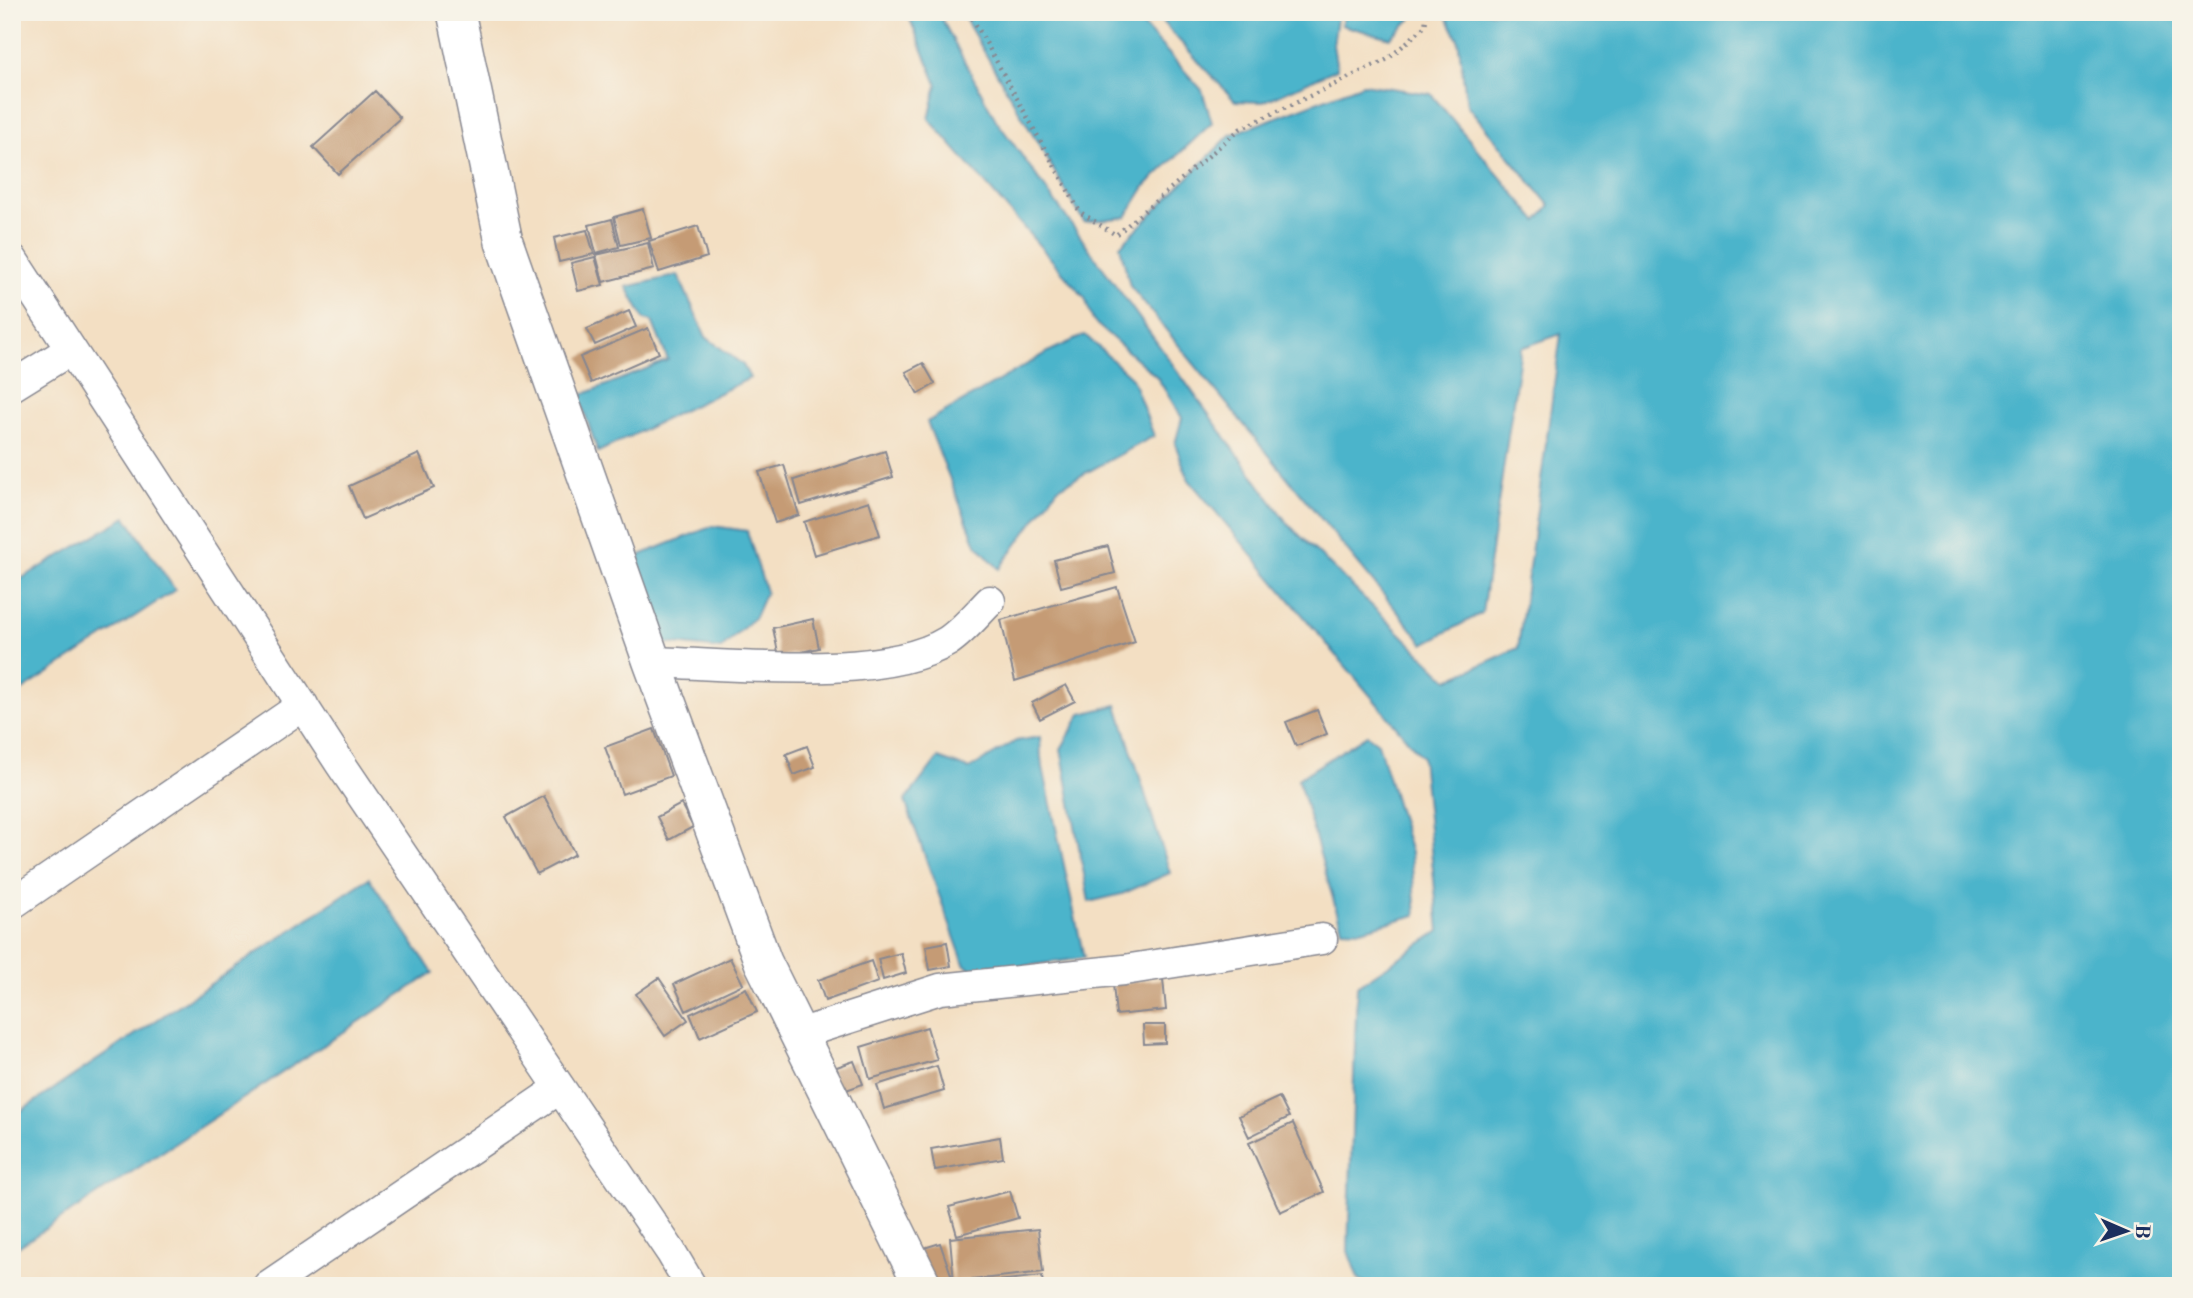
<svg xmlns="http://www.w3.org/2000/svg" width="2193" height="1298" font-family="'Libre Bodoni',serif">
	<rect width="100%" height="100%" fill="#f7f3e8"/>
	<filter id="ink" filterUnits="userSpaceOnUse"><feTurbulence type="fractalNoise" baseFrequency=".0143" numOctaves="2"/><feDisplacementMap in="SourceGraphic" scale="14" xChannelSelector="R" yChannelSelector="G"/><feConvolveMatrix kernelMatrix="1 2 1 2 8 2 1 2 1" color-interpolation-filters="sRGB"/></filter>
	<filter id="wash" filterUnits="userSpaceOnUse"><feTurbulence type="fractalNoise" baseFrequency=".00686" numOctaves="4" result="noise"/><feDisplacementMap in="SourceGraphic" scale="28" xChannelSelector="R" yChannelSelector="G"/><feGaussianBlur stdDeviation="1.57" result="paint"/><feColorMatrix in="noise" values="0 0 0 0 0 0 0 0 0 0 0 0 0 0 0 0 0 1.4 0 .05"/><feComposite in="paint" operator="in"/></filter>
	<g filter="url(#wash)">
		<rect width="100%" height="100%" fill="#f3dfc3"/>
		<path fill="#4cb4cb" stroke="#347294" stroke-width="2" d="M907,12H938L996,120L1288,524L1448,680L1518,648L1561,334L1521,348L1482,613L1424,644L1130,286L1120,246L1230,135L1363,84L1431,94L1537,221L1550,206L1467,105L1458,39L1444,12H2181V159L2175,196L2181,329V1286H1369L1358,1278L1348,1251L1357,986L1439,931L1422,757L1189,480L1175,444L1182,418L1157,377L1093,321L1085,298L929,119L937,84Z
			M961,12H1131L1202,90L1212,123L1146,185L1126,217L1084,222Z
			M1153,12H1338L1333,45L1337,69L1263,102L1235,101Z
			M1345,12H1414L1411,19L1390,38L1341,25Z
			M678,275L706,337L743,365L750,378L598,452L579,396L668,360L652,321L644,319L627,287Z
			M1085,335L1132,378L1154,436L1058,488L999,569L976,544L927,422L1052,350Z
			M126,517L175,590L12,697V584Z
			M713,526L747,531L766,592L755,617L721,649L665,643L639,568L640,555Z
			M1117,705L1170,873L1122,894L1089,902L1061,749L1081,714Z
			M1367,735L1378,743L1411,853L1416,915L1361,930L1342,929L1298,779Z
			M1040,737L1041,758L1084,958L975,973L964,964L905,801L938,758L969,769L1016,741Z
			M369,878L433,973L12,1251V1117Z"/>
		<g id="blocks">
			<path fill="#c59b74" d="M375,91L400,118L338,174L313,147Z
				M643,209L651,238L621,245L614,217Z
				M612,219L619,247L596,253L589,225Z
				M698,226L707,257L659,272L649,241Z
				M587,230L594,254L559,262L554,238Z
				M648,243L654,269L603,282L596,255Z
				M595,257L603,285L578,291L571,263Z
				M629,311L636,327L595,345L587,329Z
				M648,328L659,353L591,383L580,357Z
				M923,363L935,384L918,394L906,372Z
				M885,451L893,477L801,505L794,480Z
				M419,454L434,488L363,519L349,486Z
				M784,465L799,515L775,523L759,472Z
				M869,501L880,535L814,555L804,522Z
				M1108,546L1115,573L1061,587L1054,560Z
				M1117,587L1135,642L1015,681L1001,620Z
				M813,619L819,648L779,657L773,628Z
				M1066,685L1075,701L1040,719L1032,703Z
				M1317,710L1327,734L1296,746L1286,722Z
				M654,729L671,776L622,794L605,747Z
				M807,746L815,767L794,775L786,754Z
				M544,796L575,854L537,874L506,817Z
				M681,804L693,827L669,840L657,817Z
				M947,942L951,966L930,970L926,946Z
				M901,953L906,973L883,980L878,959Z
				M730,958L743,984L686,1011L674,984Z
				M871,961L878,982L825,1001L818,980Z
				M659,978L688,1020L665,1036L636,994Z
				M1163,979L1166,1010L1116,1015L1113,984Z
				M746,988L757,1012L700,1038L690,1014Z
				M1143,1025H1165V1043L1144,1044Z
				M927,1027L937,1060L870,1079L861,1047Z
				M854,1061L863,1084L838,1093L831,1069Z
				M937,1066L944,1091L884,1109L877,1085Z
				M1279,1097L1289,1117L1249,1137L1239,1116Z
				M1293,1123L1324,1192L1280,1212L1249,1143Z
				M1000,1137L1003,1158L935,1170L931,1149Z
				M1010,1191L1018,1218L957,1235L949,1207Z
				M1038,1229L1043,1272L954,1282L950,1238Z
				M940,1243L954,1283L930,1286L918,1250Z
				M1042,1276L1043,1286H971V1284Z"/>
		</g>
	</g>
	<g filter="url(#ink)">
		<use href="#blocks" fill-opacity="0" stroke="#878790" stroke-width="2"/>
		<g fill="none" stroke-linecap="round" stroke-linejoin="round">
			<g stroke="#878790" stroke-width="33">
				<path id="minor" d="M12,259L340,763L671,1252L691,1286
					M12,386L70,350
					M652,662C731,664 882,682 948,641C963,631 977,614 990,601
					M12,904L303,705
					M799,1034L940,989L1124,970L1322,939
					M268,1286L560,1088"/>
			</g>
			<g stroke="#878790" stroke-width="40">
				<path id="tertiary" d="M456,12L504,242L652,662L763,962L923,1286"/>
			</g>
			<path stroke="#878790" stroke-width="4.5" stroke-dasharray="2 5" stroke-linecap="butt" d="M969,12L1080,212L1116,235L1240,129L1388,59L1425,26L1427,12"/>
			<use href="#minor" stroke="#fff" stroke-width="30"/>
			<use href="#tertiary" stroke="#fff" stroke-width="37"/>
		</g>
	</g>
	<rect width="2193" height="1298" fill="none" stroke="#f7f3e8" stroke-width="42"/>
	<g transform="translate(2126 1231) rotate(92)" stroke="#f7f3e8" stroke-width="5" paint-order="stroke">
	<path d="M0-5L12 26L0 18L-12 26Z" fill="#1b2f5e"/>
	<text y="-10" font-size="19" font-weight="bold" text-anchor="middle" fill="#1b2f5e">B</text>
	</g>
</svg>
